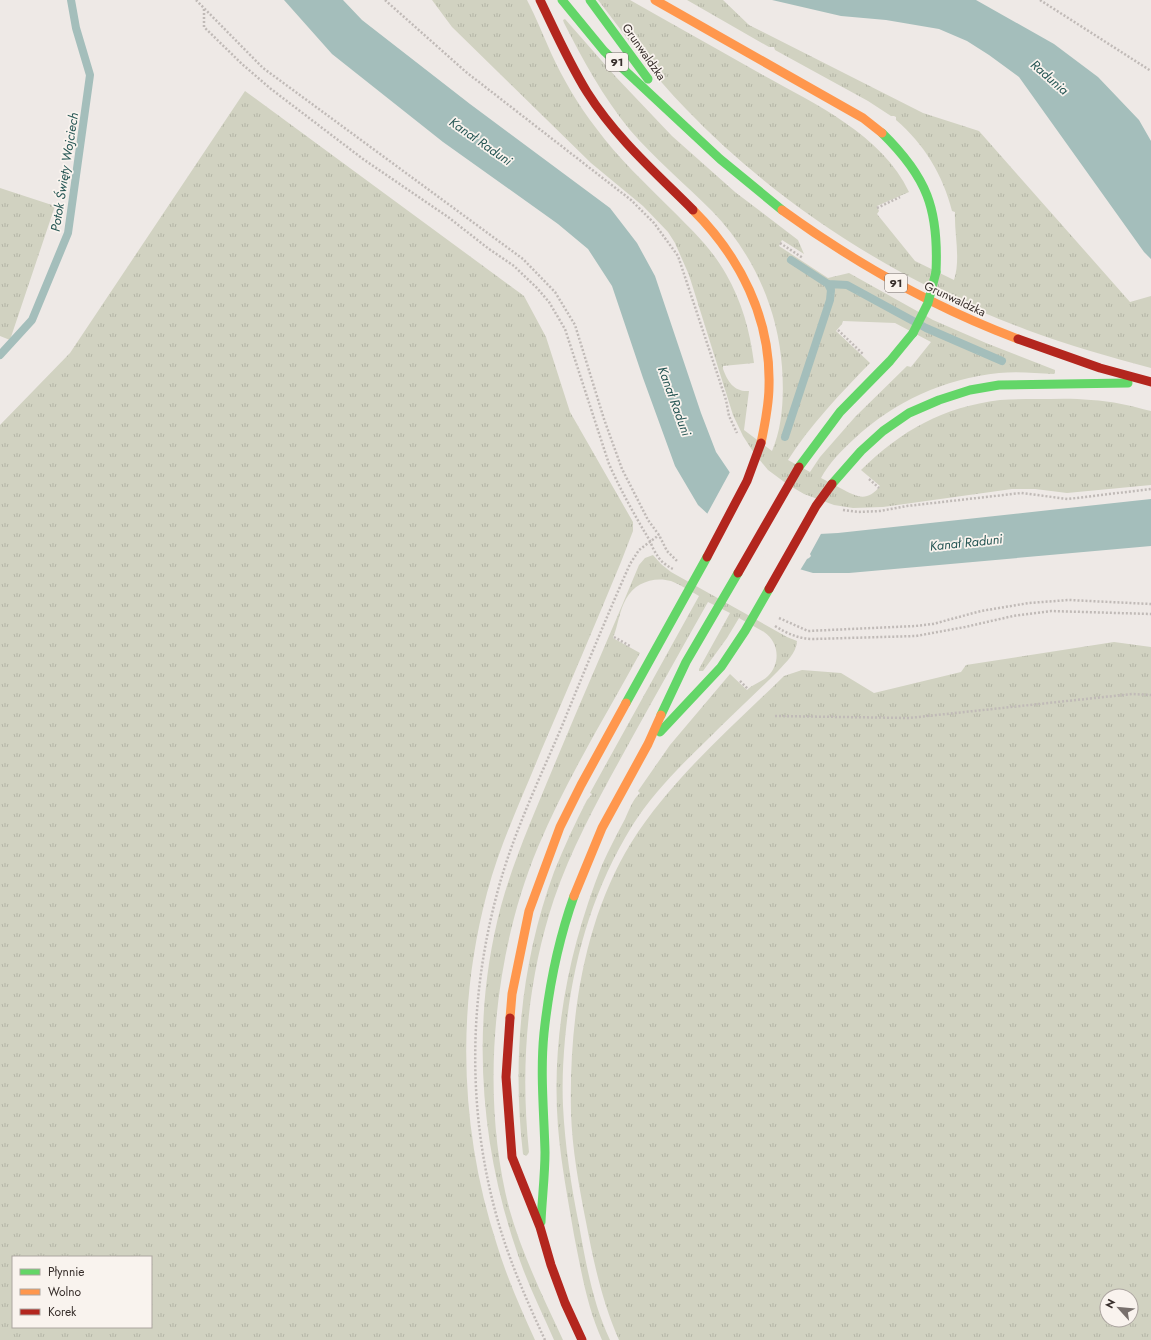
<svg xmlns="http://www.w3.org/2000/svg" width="1151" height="1340" font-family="Jost,sans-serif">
	<defs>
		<pattern id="grass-tufts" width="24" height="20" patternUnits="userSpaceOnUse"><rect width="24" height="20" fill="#d1d2c1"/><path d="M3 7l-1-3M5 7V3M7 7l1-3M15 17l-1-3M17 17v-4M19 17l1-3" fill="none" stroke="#b4b5a6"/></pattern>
	</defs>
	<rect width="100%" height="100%" fill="#eee9e6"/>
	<path fill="url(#grass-tufts)" fill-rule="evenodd" d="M432,0H527C536,17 543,35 551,53C563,79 578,105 596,128C618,158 645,183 672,210C692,230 712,249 726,274C742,302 750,331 754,363L723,366V369C728,382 734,392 749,391L744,430L772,451C783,426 784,394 782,367C778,309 753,253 712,211C685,184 655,159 630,130C603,97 583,60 564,23L563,20L565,19L615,76L672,136L735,192L798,240L804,254L782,240L779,246L828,278L849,273L933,320L986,343L1055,370V373L1054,374C1035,373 1017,371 999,373C944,379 895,401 854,439C842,450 829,463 821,478C829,482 836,486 844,490C859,498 868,501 880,486L861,470C902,430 943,407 1000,400C1012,399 1024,399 1036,399C1055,399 1073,398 1091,400C1112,401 1131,406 1151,411V485L1067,493L1035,489H1012L883,507L853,508L834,505L804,494L787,484L768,470L754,453L743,436L733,415L689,275L675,243L668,232L643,206L591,163L452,27ZM843,321L895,323L931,342L911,367L907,366L855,417L820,457L810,472L788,460C811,424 840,394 870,363L836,331L842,324Z
		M598,0H630C671,23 713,47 754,70C808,101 881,132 909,192L877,206L879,211L877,214L915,261L954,280C961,258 954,234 955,212L952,211C943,175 924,144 896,120V117L894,116H891L868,101L775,50L774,47H769L687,0H723L749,25L923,113L979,131L1130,302L1151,296V368C1109,357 1068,345 1027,330C901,283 780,207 686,109C653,76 627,37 598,0Z
		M245,91L524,296L546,337L570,412L633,522V531L621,562C595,625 568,688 541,751C522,798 500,844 487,893C456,1009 460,1131 497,1245C507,1278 521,1309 535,1340H0V425L70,353ZM13,1257H151V1327H13Z
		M0,188L55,206L10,340L0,336Z
		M653,555L661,564L671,572L787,637L797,641C796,654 786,662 778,671C755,694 731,716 708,739C680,766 653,793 632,826C592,891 572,963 565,1039C563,1061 562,1084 563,1106C565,1146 571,1185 579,1225C586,1264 593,1304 610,1340H602C587,1307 581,1270 574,1235C568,1199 561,1164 558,1127C551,1037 569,948 602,865C609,849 617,834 625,819C629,810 633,799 640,793L638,791L670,745L730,674L747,690C753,684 762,682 768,676C781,663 779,642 764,632C756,627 747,623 739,618L727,638L703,671H699V669L730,613L708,602C683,646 658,691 633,736C604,789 574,841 554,899C527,980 520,1067 529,1152L528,1154L526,1156L523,1154C512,1059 521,962 554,872C564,847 575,823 587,800L592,794L590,793L699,596C690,591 681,585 671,581C654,576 634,583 626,599C619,611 618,626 613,638L640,653C605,717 566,780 538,847C493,954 480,1095 509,1208C522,1254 543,1297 563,1340H554C541,1310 526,1281 516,1249C479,1140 471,1019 501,906C514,859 534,814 553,768C581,700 611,633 639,565L645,558Z
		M1114,642L1151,647V1340H619C602,1301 594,1264 586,1222C579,1186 572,1149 571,1112C569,1022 583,921 631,843C671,779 730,729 784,676L802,670L841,673L874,693L961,672L966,665ZM1107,1296H1131V1320H1107Z"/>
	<path fill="#a4bebb" d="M284,0H343L362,20L470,104L610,208L637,243L655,276L701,413L716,452L737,483L754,502L793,525L819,534L838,533L1151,499V546L849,573H813L782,564L725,530L698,505L675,466L643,378L612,286L588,249L558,224L443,142L332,54Z
		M772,0H976L1054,44L1098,77L1139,120L1151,141V259L1144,252L1019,77L989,55L967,41L939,29L886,20L841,16Z"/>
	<path fill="#eee9e6" d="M731,470L738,482L755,500L794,524L819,532H822L810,554L811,556L809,558L807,559L799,572L781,566L750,550L723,532L706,516Z"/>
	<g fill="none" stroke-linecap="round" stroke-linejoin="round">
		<path stroke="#a4bebb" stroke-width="8" d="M791,260L828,284L847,285L926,328L1002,361
			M0,355L32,320L68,233L90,75L76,28L71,0
			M785,437L830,300L831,290L828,284"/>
		<path stroke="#c0bab7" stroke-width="2.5" stroke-dasharray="2 2" stroke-linecap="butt" d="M196,0L263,68L523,259L555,292L575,325L604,419L622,469L648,520L659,535L667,551L677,561
			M385,0L466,72L631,200L654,223L678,256L726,400L729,416L737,433
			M1040,0L1151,71
			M204,9V27L242,64L271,89L363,159L448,217L489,249L514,266L537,288L549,302L565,329L609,464C621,491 635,516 650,541C652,546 654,551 657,555C660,561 667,566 673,569
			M877,208L900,197
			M780,243L803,258
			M838,330L863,354
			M869,479L879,488
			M843,510L858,512L880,511L907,506L1021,493L1068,499L1151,489
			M779,618L808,631L915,626L933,624L981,611L1029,603L1069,600L1151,604
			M775,626C788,634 799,639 814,639L916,636L965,627L1013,616L1051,611L1151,614
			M614,637L630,646
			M740,681L748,689
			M775,716L909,718L1132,694L1151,695
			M545,1340C526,1299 508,1258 496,1214C467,1108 469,996 498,890C513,834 539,780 562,726C584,672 606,618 630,564L639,550L659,535"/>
		<path stroke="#63d668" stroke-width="9" d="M562,0L604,51L720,159L782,210
			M590,0L648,79
			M882,133C927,177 939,209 936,272
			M799,467L840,412L890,361L913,333
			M832,484L861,451L883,431L909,413L939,400L970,390L999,385L1128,383
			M626,703L707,557
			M661,715L686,662L738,573
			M660,732L721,667L745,631L769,589
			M541,1222C542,1199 545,1175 545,1152C544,1112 540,1073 544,1033C549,986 558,941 574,896"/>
		<path stroke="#ff974d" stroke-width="9" d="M655,0L863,118L882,133
			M693,210C740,257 771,318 769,386C769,405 765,424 761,443
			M782,210C855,263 933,307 1018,339
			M574,896L602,828L648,744L661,715
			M510,1018L512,994L529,911L560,827L581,785L626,703"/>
		<path stroke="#b3261e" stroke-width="9" d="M540,0C555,31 569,63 587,92C616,138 655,172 693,210
			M1018,339L1100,368L1151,382
			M510,1018L506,1077L512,1157L540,1227L551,1265L565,1303L582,1340"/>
		<path stroke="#63d668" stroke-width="9" d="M913,333L928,303L936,272"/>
		<path stroke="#b3261e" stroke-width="9" d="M707,557L747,481L761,443
			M738,573L799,467
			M769,589L816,506L832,484"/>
	</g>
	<g text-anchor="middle" stroke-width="3.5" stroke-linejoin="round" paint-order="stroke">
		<g fill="#f9f3ee" stroke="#726a66" stroke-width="1">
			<rect x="606" y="53" width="22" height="18" rx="3"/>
			<rect x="885" y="274" width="22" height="18" rx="3"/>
		</g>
		<g font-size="11" font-weight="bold" fill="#382f2c">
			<text x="617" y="66">91</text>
			<text x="896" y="287">91</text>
		</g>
		<g font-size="12" fill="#382f2c" stroke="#f9f3ee">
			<text transform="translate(644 52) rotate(55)" y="4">Grunwaldzka</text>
			<text transform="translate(955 299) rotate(25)" y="4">Grunwaldzka</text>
		</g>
		<g font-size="13" font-style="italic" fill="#265654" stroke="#f9f3ee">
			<text transform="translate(1050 77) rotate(41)" y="5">Radunia</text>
			<text transform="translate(481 141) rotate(35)" y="5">Kanał Raduni</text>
			<text transform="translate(64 172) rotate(-81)" y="5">Potok Święty Wojciech</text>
			<text transform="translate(675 401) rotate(70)" y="5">Kanał Raduni</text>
			<text transform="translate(966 542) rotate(-6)" y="5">Kanał Raduni</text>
		</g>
	</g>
	<rect x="12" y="1256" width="140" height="72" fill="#f9f3ee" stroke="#aca5a0"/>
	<rect x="20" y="1269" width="20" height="6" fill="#63d668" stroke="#aca5a0"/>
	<text x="48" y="1276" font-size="12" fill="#382f2c">Płynnie</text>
	<rect x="20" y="1289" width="20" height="6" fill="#ff974d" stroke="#aca5a0"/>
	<text x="48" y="1296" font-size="12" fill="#382f2c">Wolno</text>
	<rect x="20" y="1309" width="20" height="6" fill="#b3261e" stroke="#aca5a0"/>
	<text x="48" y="1316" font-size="12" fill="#382f2c">Korek</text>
	<g transform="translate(1119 1308) rotate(297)"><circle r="19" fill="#f9f3ee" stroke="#aca5a0"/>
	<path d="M0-3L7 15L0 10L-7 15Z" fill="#78706d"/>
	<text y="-6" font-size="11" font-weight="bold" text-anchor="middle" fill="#382f2c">N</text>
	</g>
</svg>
